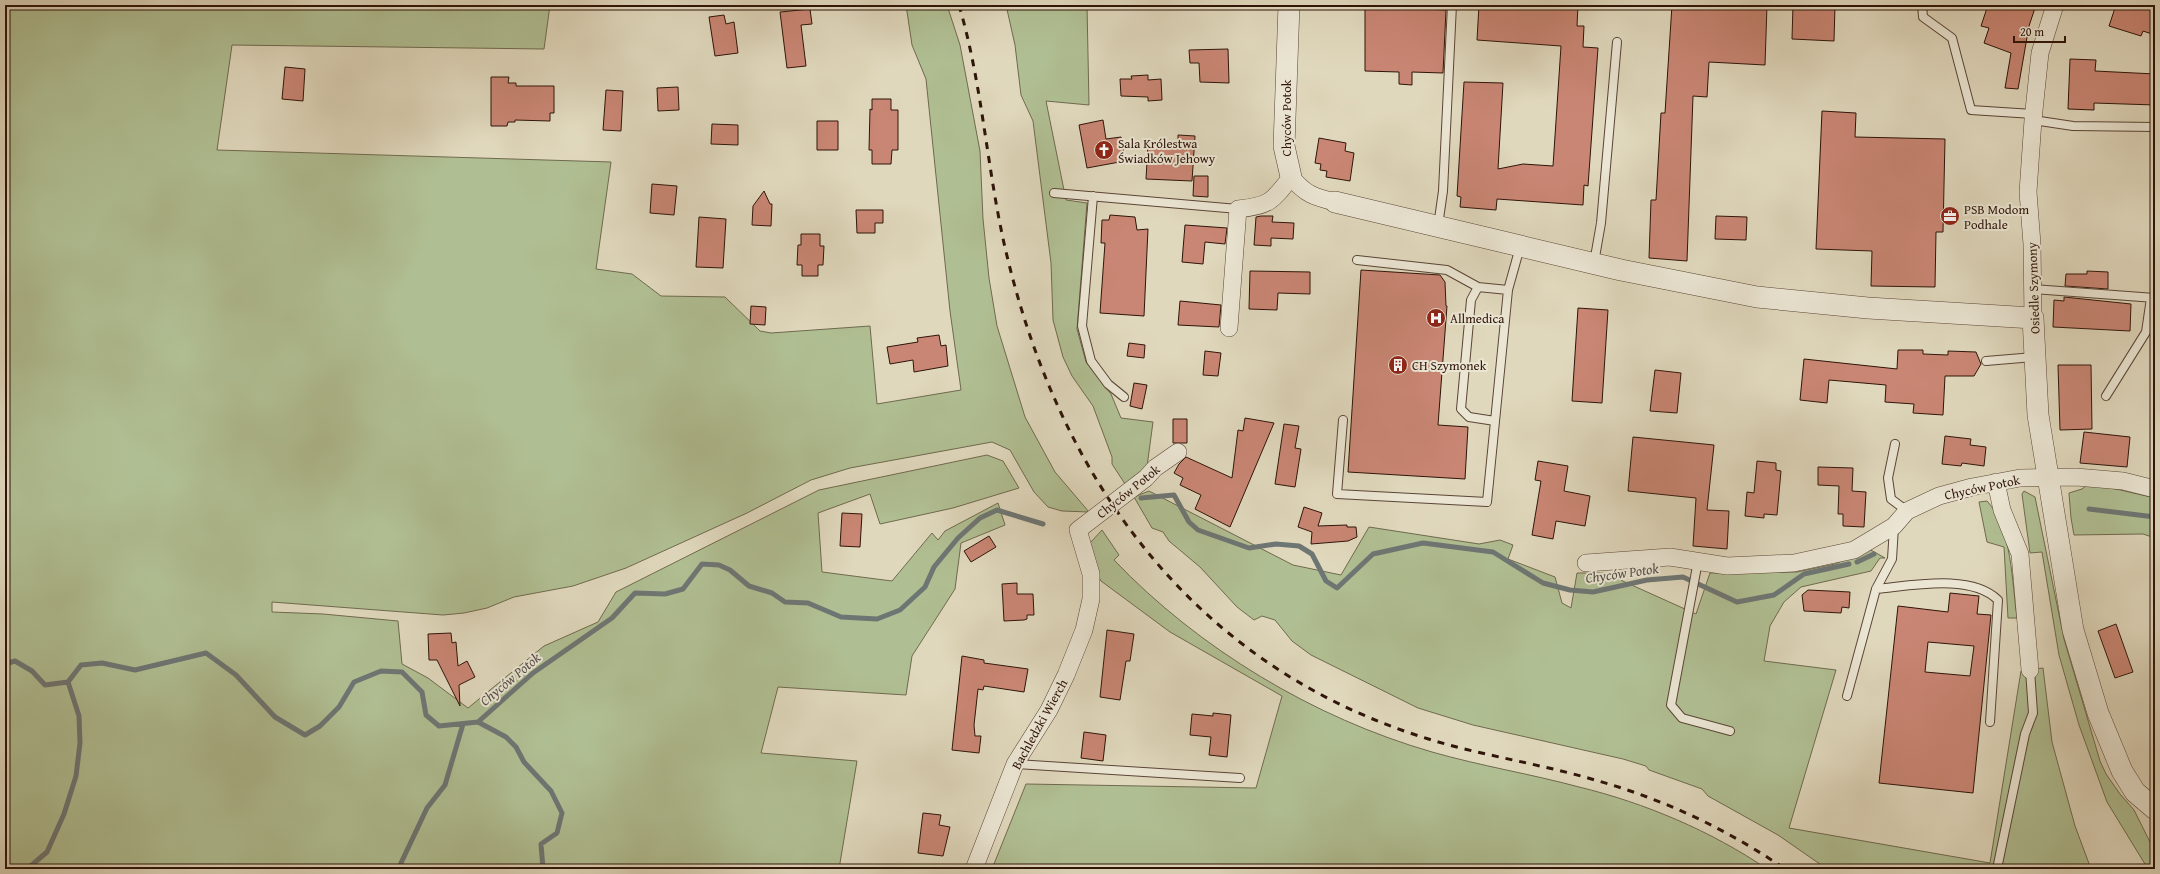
<svg xmlns="http://www.w3.org/2000/svg" width="2160" height="874" font-family="'Gentium Book Plus',serif">
	<rect width="100%" height="100%" fill="#e0d8bd"/>
	<filter id="stains"><feTurbulence type="fractalNoise" baseFrequency=".005" numOctaves="4"/><feColorMatrix values="0 0 0 0 .2 0 0 0 0 .09 0 0 0 0 .02 0 0 0 .5 -.17"/></filter>
	<radialGradient id="worn" r=".72"><stop offset=".6" stop-color="#630" stop-opacity="0"/><stop offset="1" stop-color="#630" stop-opacity=".3"/></radialGradient>
	<path fill="#b0bf93" stroke="#6f6a4e" d="M5,5H550L544,49L232,45L217,150L611,162L596,269L632,274L661,296L725,297L760,331L771,333L870,326L877,404L961,390L950,311L926,79L912,45L906,5H947L960,45L980,151L983,219L989,278L997,326L1025,417L1055,472L1089,512L1062,511L1048,507L1034,492L1010,450L992,442L850,468L811,480L747,513L626,568L573,586L514,597L487,608L464,613L443,615L272,602V612L323,614L398,621L402,664L428,678L468,708L544,646L598,622L616,592L819,490L987,455L1003,461L1019,488L953,508L880,524L870,494L818,513L822,572L892,581L932,533L938,540L945,531L998,503L1005,525L961,543L955,589L912,656L906,695L778,687L761,753L857,761L839,869H5Z
		M1006,5H1087L1089,105L1046,101L1066,200L1087,203L1077,329L1086,362L1111,394L1121,418L1153,422L1146,474L1127,487L1112,464V457L1093,406L1072,376L1063,357L1053,320L1051,263L1033,121L1021,95L1015,45Z
		M2090,483L2155,498V538L2143,534L2074,535L2071,518L2069,493L2082,489Z
		M1149,491L1293,565L1341,575L1369,527L1479,544L1500,540L1513,545L1508,559L1555,577L1562,603L1571,608L1577,573H1605L1696,614L1710,573L1797,572L1835,564L1869,549L1885,558H1880L1871,571L1801,587L1784,602L1770,626L1764,661L1836,670L1789,828L1990,863L2021,671L2043,668L2052,742L2075,826L2091,869H1827L1778,835L1708,796L1702,789L1649,770L1646,766L1623,759L1473,725L1418,708L1311,655L1292,641L1275,620L1262,616L1254,620L1237,607L1200,567L1169,541L1163,532L1152,528L1134,497Z
		M2024,491L2035,497L2064,639L2100,761L2106,774L2120,794L2134,810L2155,852V869H2148L2107,802L2079,725L2059,655L2042,552L2030,553L2022,494Z
		M1987,501C2012,528 2012,583 2017,618H2008L2004,547L1987,542L1979,502Z
		M1102,530L1119,555L1114,560C1199,649 1314,718 1432,752C1481,766 1531,774 1579,787C1645,803 1711,831 1767,869H992L1026,784L1256,788L1282,696L1170,632L1101,581L1089,558L1090,543Z"/>
	<g fill="none" stroke-linecap="round" stroke-linejoin="round">
		<path stroke="#6e7674" stroke-width="5" d="M1141,498L1174,495L1189,522L1198,530L1249,548L1276,544L1299,546L1312,554L1326,581L1337,588L1373,554L1423,543L1493,552L1543,583L1570,590L1593,592L1647,580L1683,577L1737,602L1774,595L1804,574L1849,564
			M2089,509L2155,517
			M1857,562L1874,554
			M5,664L15,661L32,671L45,685L68,682L81,665L102,663L135,670L206,653L236,675L275,717L305,735L320,726L339,707L354,682L381,671L402,672L422,692L426,715L439,726L478,722L533,673L612,618L635,593L665,594L683,589L702,564L719,565L730,570L749,586L772,593L785,602L808,603L841,617L877,619L900,610L925,587L934,567L958,538L980,518L997,510L1043,524
			M478,722L506,737L516,747L524,762L551,791L562,813L557,833L541,844L543,869
			M27,869L47,852L64,814L76,776L80,743L79,716L68,682
			M400,869L401,863L427,808L445,785L463,724"/>
	</g>
	<path fill="#c98674" stroke="#2e1409" fill-rule="evenodd" d="M1365,5H1399V8L1446,10L1443,73L1412,72V85L1399,84V72L1365,71Z
		M1479,5L1541,8V5H1578L1577,26H1584L1583,47L1598,48L1588,186L1584,185L1583,205L1497,199L1496,210L1460,207L1461,197L1457,196L1464,82L1503,83L1498,169L1523,164L1553,166L1561,46L1477,40Z
		M1672,5H1767L1765,65L1709,62L1707,97L1693,96L1687,261L1649,258L1651,200H1656L1661,113H1665Z
		M1793,5H1835L1834,41L1792,39Z
		M1988,5H2036L2029,26L2018,89L2005,88L2011,53L1984,43L1989,28L1981,26Z
		M2116,5H2155V35L2143,31L2141,36L2109,26Z
		M810,9L812,24L801,25L806,66L787,68L780,12Z
		M724,15L726,24L734,22L738,53L715,56L709,17Z
		M1228,49L1229,83L1200,82L1199,63H1190L1189,50Z
		M2070,59L2096,60L2095,71L2155,74V105L2094,103V110L2068,109Z
		M285,67L305,69L303,101L282,99Z
		M1148,75V80L1161,79L1162,100L1148,101V97L1121,96L1120,79H1132L1131,76Z
		M491,77H509L508,83H516V86H554V113H550V121L515,120V122H508L507,126H491Z
		M678,87L679,110L658,111L657,88Z
		M606,90L623,91L621,131L603,130Z
		M872,99H891V110H898V150H892L891,164H872V150H869L870,109L872,110Z
		M1822,111L1856,113L1855,137L1945,139L1943,232H1936L1935,287L1871,286L1872,251L1816,249Z
		M1103,120L1106,139L1121,137L1125,161L1087,168L1079,125Z
		M817,121H838V150H817Z
		M712,124L738,125V145L711,144Z
		M1178,135L1195,136L1192,181L1146,179L1148,144L1178,145Z
		M1319,138L1346,143L1345,151L1354,153L1350,181L1326,177L1327,171L1320,170L1321,164L1315,163Z
		M1194,176H1208V197L1193,196Z
		M652,184L677,186L674,215L650,213Z
		M764,191L770,204H772L771,226L752,225L753,206Z
		M856,210H883V223H875V233H857Z
		M1110,215L1135,217L1137,230L1148,229L1144,316L1100,313L1105,243H1101L1102,220H1109Z
		M1261,216H1273L1272,222L1294,223L1293,239L1271,238V246L1254,245L1256,217Z
		M1716,216L1747,217L1746,240L1715,239Z
		M699,217L726,219L723,268L696,267Z
		M1185,225L1227,228L1225,244L1205,242L1203,264L1182,262Z
		M801,234H820V246H824L823,265H818V276H802V265H797L798,245H801Z
		M1361,270L1440,275L1445,282L1446,306H1447L1438,425L1468,427L1465,479L1348,472Z
		M1250,271L1310,272V294L1278,293L1277,310L1249,309Z
		M2087,271L2108,272V289L2065,286L2066,274H2087Z
		M2064,297L2131,304L2130,331L2053,327L2054,300L2064,301Z
		M1180,301L1221,305L1219,327L1178,325Z
		M751,306L766,307L765,325L750,324Z
		M1578,308L1608,310L1602,403L1572,401Z
		M939,335L941,346L946,345L948,366L914,372L913,360L890,364L887,347L918,342L917,338Z
		M1129,343L1145,345L1144,358L1127,356Z
		M1898,350H1923V354L1948,355V351L1976,352L1981,364L1974,376H1945L1943,415L1913,413L1914,404L1885,402L1886,385L1829,380L1827,403L1800,400L1804,359L1897,369Z
		M1205,351L1221,353L1218,376L1203,375Z
		M2058,365H2091L2092,429L2060,430Z
		M1655,370L1681,373L1677,413L1650,411Z
		M1134,383L1147,385L1142,409L1130,406Z
		M1245,418L1274,423L1230,527L1195,509L1201,495L1180,485L1183,478L1174,473L1179,464L1186,457L1232,478L1238,430L1243,431Z
		M1173,419H1187V443H1173Z
		M1284,424L1299,426L1295,448L1301,449L1295,487L1275,484Z
		M2084,432L2130,437L2127,467L2080,463Z
		M1945,436L1971,439L1970,445L1986,447L1984,466L1962,463L1961,466L1942,464Z
		M1633,437L1714,445L1707,510L1729,511L1727,549L1693,546L1696,498L1628,491Z
		M1538,461L1568,466L1564,491L1590,496L1585,526L1556,521L1553,539L1532,535L1541,481L1535,480Z
		M1757,461L1776,463V470L1781,471L1777,515L1764,514V518L1745,516L1747,492L1754,493Z
		M1818,467L1853,468L1852,491L1866,492L1864,527L1843,526V514H1838L1839,486L1818,485Z
		M1304,507L1322,513L1318,526L1347,525V527H1356L1357,537L1348,541L1311,544L1312,532L1298,527Z
		M842,513L862,514L860,547L840,546Z
		M989,536L996,547L971,562L964,551Z
		M1017,583V594H1033L1034,615H1027V619L1024,620L1004,621L1002,584Z
		M1808,590L1850,592L1849,608L1842,607L1841,613L1804,611L1802,595Z
		M1950,593L1979,596L1977,614L1991,615L1973,793L1879,783L1898,606L1948,612ZM1928,642L1974,646L1970,676L1925,672Z
		M2116,624L2133,672L2115,678L2098,631Z
		M1107,630L1134,634L1130,661H1126L1120,700L1100,697Z
		M451,633L452,643L456,642L458,666L467,661L475,677L459,685L460,706L437,660H429L428,634Z
		M962,656L984,660V663L1028,669L1024,692L984,686L983,690L978,689L974,725L975,736H981L979,753L952,750Z
		M1213,713L1231,715L1227,757L1209,755L1211,737L1190,735L1192,714L1213,716Z
		M1084,732L1106,735L1103,761L1081,758Z
		M923,813L941,815L939,825L950,827L943,856L918,853Z"/>
	<g fill="none" stroke-linecap="round" stroke-linejoin="round">
		<g stroke="#5a4536" stroke-width="10">
			<path id="service" d="M1922,5L1923,17L1952,38L1971,110L2033,114
				M2033,120L2073,126L2155,127
				M1054,193L1238,209
				M1093,196L1082,326L1091,361L1108,384L1124,397
				M1438,226L1443,191L1452,5
				M1357,260L1447,270L1478,287L1508,290
				M1594,263L1601,223L1617,42
				M1478,287L1471,300L1461,409L1469,417L1495,421
				M2033,289L2155,298
				M1986,361L2034,357
				M2106,396L2146,332L2151,298
				M1343,420L1337,494L1487,502L1508,290L1520,247
				M1895,444L1888,478L1891,499L1907,511
				M1698,561L1671,705L1682,718L1730,731
				M1876,589C1910,586 1971,573 1998,600L1990,722
				M1847,696L1876,589L1892,559L1894,527
				M1015,764L1240,778
				M1997,869L2025,734L2033,713L2030,670"/>
		</g>
		<g stroke="#5a4536" stroke-width="18">
			<path id="minor" d="M2033,318L2032,244L2028,192L2033,120L2040,53L2055,5
				M1229,328L1238,209C1269,206 1272,202 1291,177C1305,194 1314,197 1335,202
				M1996,482L2002,510L2020,554L2030,670
				M1586,563L1670,557L1727,566L1794,563L1854,550L1894,526L1907,511L1939,496L1972,487L2020,478L2076,477L2123,481L2155,489
				M974,869L1015,764L1049,710L1066,675L1084,630L1091,599V574L1078,530L1146,478L1155,468L1178,452"/>
		</g>
		<g stroke="#5a4536" stroke-width="22">
			<path id="tertiary" d="M1289,5L1284,146L1291,177
				M1335,202L1621,270L1757,297L1868,308L2033,318L2038,415L2073,630L2098,713L2122,771L2135,792L2155,809"/>
		</g>
		<use href="#service" stroke="#ebe6d4" stroke-width="8"/>
		<use href="#minor" stroke="#ebe6d4" stroke-width="17"/>
		<use href="#tertiary" stroke="#ebe6d4" stroke-width="21"/>
		<path stroke="#2e1409" stroke-width="3" stroke-dasharray="7 7" stroke-linecap="butt" d="M959,5C984,90 987,178 1009,264C1063,482 1192,659 1410,733C1470,754 1534,762 1595,780C1663,799 1727,829 1785,869"/>
	</g>
	<defs>
		<g id="church-disc" transform="scale(1)"><circle r="9.5" fill="#8f2418" stroke="#ebe6d4"/><path d="M-1.2-6h2.4v3.5h3.3v2.4h-3.3V6h-2.4V-.1h-3.3v-2.4h3.3Z" fill="#fff"/></g>
		<g id="office-disc" transform="scale(1)"><circle r="9.5" fill="#8f2418" stroke="#ebe6d4"/><path d="M-6-3h4V-5.5h4V-3h4V5H-6ZM-1-4.5V-3h2v-1.5ZM-6 0V1H6V0Z" fill="#fff"/></g>
		<g id="hospital-disc" transform="scale(1)"><circle r="9.5" fill="#8f2418" stroke="#ebe6d4"/><path d="M-5-5h3v3.5h4V-5h3V5h-3V1.5h-4V5h-3Z" fill="#fff"/></g>
		<g id="building-disc" transform="scale(1)"><circle r="9.5" fill="#8f2418" stroke="#ebe6d4"/><path d="M-4-6H4V6H1V3H-1V6H-4ZM-2.5-4.3h1.7v1.8h-1.7ZM.8-4.3h1.7v1.8H.8ZM-2.5-1h1.7V.8h-1.7ZM.8-1h1.7V.8H.8Z" fill="#fff"/></g>
	</defs>
	<g fill-rule="evenodd">
		<use href="#church-disc" x="1104" y="150"/>
		<use href="#office-disc" x="1950" y="216"/>
		<use href="#hospital-disc" x="1436" y="318"/>
		<use href="#building-disc" x="1398" y="365"/>
	</g>
	<g text-anchor="middle" stroke-width="4" stroke-linejoin="round" paint-order="stroke">
		<g font-size="13" fill="#2e1409" stroke="#ebe6d4">
			<text transform="translate(1286 118) rotate(-90)" y="5">Chyców Potok</text>
			<text transform="translate(2033 288) rotate(-92)" y="5">Osiedle Szymony</text>
			<text transform="translate(1982 487) rotate(-12)" y="5">Chyców Potok</text>
			<text transform="translate(1128 491) rotate(-39)" y="5">Chyców Potok</text>
			<text transform="translate(1039 724) rotate(-61)" y="5">Bachledzki Wierch</text>
		</g>
		<g font-size="13" fill="#2e1409" stroke="#ebe6d4" text-anchor="start">
			<text x="1118" y="148">Sala Królestwa<tspan x="1118" dy="15">Świadków Jehowy</tspan></text>
			<text x="1964" y="214">PSB Modom<tspan x="1964" dy="15">Podhale</tspan></text>
			<text x="1450" y="323">Allmedica</text>
			<text x="1412" y="370">CH Szymonek</text>
		</g>
		<g font-size="14" font-style="italic" fill="#534d48" stroke="#ebe6d4">
			<text transform="translate(1622 573) rotate(-8)" y="5">Chyców Potok</text>
			<text transform="translate(510 679) rotate(-40)" y="5">Chyców Potok</text>
		</g>
	</g>
	<rect width="2160" height="874" fill="none" stroke="#e0d8bd" stroke-width="20"/>
	<rect x="6" y="6" width="2148" height="862" fill="none" stroke="#2e1409" stroke-width="2"/>
	<rect x="10" y="10" width="2140" height="854" fill="none" stroke="#2e1409"/>
	<path d="M2014 36v6h51v-6" fill="none" stroke="#2e1409" stroke-width="2"/>
	<text x="2020" y="36" font-size="12" fill="#2e1409" stroke="#ebe6d4" stroke-width="3" paint-order="stroke">20 m</text>
	<rect width="100%" height="100%" filter="url(#stains)"/>
	<rect width="100%" height="100%" fill="url(#worn)"/>
</svg>
